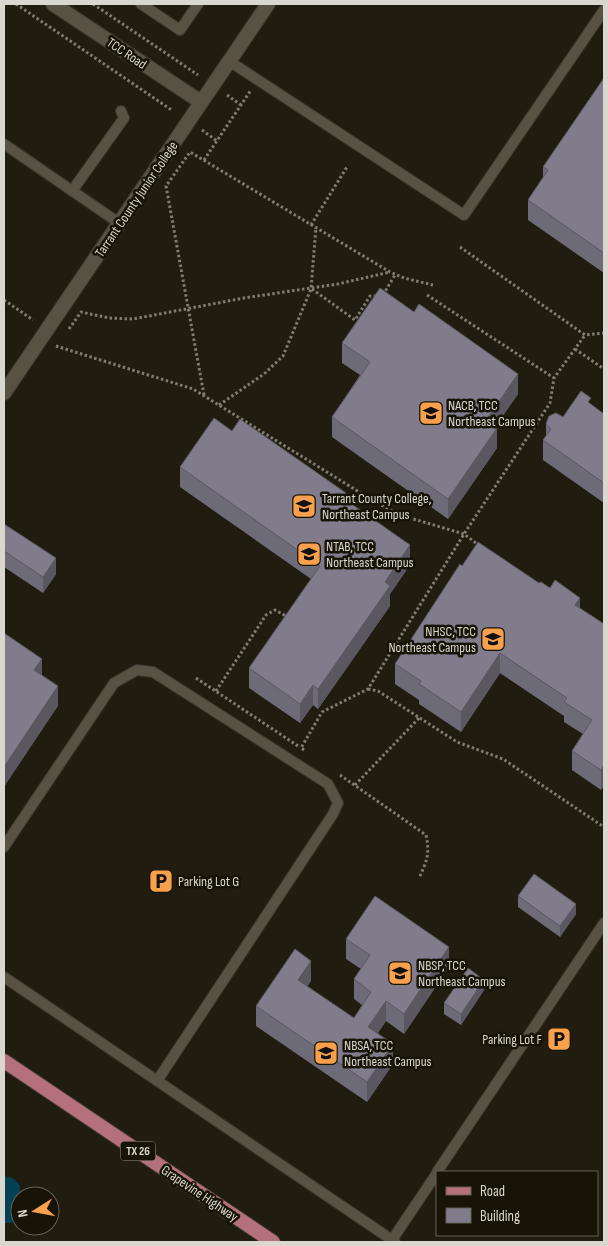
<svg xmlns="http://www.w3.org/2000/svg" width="608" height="1246" font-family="'Sofia Sans Condensed',sans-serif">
	<rect width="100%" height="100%" fill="#211c10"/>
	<path fill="#044156" d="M4,1176C11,1177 18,1180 20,1187L18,1204L12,1212L14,1219L11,1223H4Z"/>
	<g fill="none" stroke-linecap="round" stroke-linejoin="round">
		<g stroke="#38352e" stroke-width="12">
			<path id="service" d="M141,4L180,30L198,4
				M229,61L464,215L604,10
				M4,144L119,223
				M72,191L124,118L121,111
				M4,847L114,683L137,670L153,672L328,784L338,803L333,814L157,1081
				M4,977L395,1242
				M437,1172L604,923
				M392,1240L437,1173"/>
		</g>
		<g stroke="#38352e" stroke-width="16">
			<path id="minor" d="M53,4L201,102
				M4,393L268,4"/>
		</g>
		<g stroke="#38352e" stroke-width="16">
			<path id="primary" d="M4,1061L273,1242"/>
		</g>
		<path stroke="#807c72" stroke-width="3" stroke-dasharray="2.5 2.5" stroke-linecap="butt" d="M16,4L173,111
			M93,4L198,75
			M227,95L241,105
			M202,130L217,141
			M204,160L251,90
			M311,225L347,167
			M460,247L585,335L604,333
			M312,289L355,320L370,296H378
			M383,295L395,275
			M427,295L554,378
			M4,300L33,320
			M69,329L81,312L109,318L133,319L244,298L338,284L390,272
			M56,346L193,389L372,500L400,515L464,534L480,546
			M575,349L604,369
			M204,395L166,186L190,152L390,272L404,278L433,285
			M219,405L264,374L283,356L311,289L316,227
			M196,678L298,746
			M368,689L378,691L457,742L503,759L604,827
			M216,691L266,615L275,610L288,617
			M304,750L301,748L322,712L368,689L464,534L550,403L554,378L585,335
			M340,775L426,835C430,854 427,861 419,878
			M355,785L419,718"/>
		<use href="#service" stroke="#575244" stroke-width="10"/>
		<use href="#minor" stroke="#575244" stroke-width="14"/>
		<use href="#primary" stroke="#b5717b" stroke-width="14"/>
	</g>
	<path fill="#6e6b78" d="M604,78V273L528,220V200L543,178V167Z
		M342,343L518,394L495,427L497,448L448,519L332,437V417L360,375L342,363Z
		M591,405L604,414V503L543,460V440L546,436V424L563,417Z
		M232,431L346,500L410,565L390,594V606L318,709L313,705L300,723L249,688V668L311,579L180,487V467Z
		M4,524L56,574L43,593L4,567Z
		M462,566L539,583L580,608L604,624V785L601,790L572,770V751L583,734L564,722V716L500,673L461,732L419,704V700L395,684V664Z
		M518,896L576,914L560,937L518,907Z
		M346,939L449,967L404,1034L386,1021L378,1033L393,1064L367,1102L256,1026V1006L311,981L307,986L354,1018L362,1005L354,999V979L361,969L346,959Z
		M484,990L461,1025L444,1014V1003Z"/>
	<path fill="#5a5761" d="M518,374V394L486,440V420Z
		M497,428V448L448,519V499Z
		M410,545V565L390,594V606L318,709V689L385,582Z
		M56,558V574L43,593V577Z
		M580,598V617L575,605Z
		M500,653V673L461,732V712Z
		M42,659V679L34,670Z
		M313,685V705L300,723V704Z
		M58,686V706L4,787V767Z
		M604,765V785L601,790V770Z
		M576,904V914L560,937V926Z
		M449,947V967L404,1034V1014Z
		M311,961V981L298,1000V980Z
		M484,980V990L461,1025V1014Z
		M386,1001V1021L368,1047V1027Z
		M393,1044V1064L367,1102V1082Z"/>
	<path fill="#807c8b" stroke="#5a5761" d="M604,78V253L528,200L548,170L543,167Z
		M380,288L414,312L419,304L518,374L486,420L497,428L448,499L332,417L370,362L342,343Z
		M581,391L591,398L588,402L604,414V483L543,440L551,429L546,424L549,416L556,413L563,417Z
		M214,418L232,431L240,419L346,493L343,498L410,545L385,582L390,586L318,689L313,685L300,704L249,668L320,566L180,467Z
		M4,524L56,558L43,577L4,551Z
		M478,542L539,583L541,582L550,588L555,580L580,598L575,605L604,624V765L601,770L572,751L592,720L564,702L567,698L500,653L461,712L419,684L421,681L395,664L460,564L462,566Z
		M4,633L42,659L34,670L58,686L4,767Z
		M534,874L576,904L560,926L518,896Z
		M375,896L449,947L404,1014L386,1001L368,1027L393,1044L367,1082L256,1006L295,949L311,961L298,980L354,1018L371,992L354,979L370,955L346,939Z
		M468,968L484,980L461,1014L444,1003Z"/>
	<defs>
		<g id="university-square" transform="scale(1.25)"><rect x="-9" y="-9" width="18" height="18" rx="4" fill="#f9a04c" stroke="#171307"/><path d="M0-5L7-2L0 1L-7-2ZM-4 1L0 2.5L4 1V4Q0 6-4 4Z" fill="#111"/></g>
		<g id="parking-square" transform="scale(1.25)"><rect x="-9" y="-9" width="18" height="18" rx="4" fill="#f9a04c" stroke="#171307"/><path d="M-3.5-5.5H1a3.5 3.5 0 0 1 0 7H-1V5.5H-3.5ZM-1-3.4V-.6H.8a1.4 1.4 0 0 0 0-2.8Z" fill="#111"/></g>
	</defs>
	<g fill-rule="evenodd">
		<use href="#university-square" x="431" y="413"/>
		<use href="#university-square" x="304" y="506"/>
		<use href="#university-square" x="309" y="554"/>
		<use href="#university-square" x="493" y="639"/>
		<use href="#parking-square" x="161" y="881"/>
		<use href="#university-square" x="400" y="973"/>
		<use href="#parking-square" x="559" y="1039"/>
		<use href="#university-square" x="326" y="1053"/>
	</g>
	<g text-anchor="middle" stroke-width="5" stroke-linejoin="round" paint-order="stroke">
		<rect fill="#171307" stroke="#a09c93" stroke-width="1" x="120.5" y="1141.5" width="35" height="19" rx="4"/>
		<g font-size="12" font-weight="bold" fill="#dad7cf">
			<text x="138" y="1155">TX 26</text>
		</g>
		<g font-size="14" fill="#dad7cf" stroke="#171307">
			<text transform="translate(127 53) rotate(34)" y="5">TCC Road</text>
			<text transform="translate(136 199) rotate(-56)" y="5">Tarrant County Junior College</text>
			<text transform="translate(200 1193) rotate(34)" y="5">Grapevine Highway</text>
		</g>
		<g font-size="14" fill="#dad7cf" stroke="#171307" text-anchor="start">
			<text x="448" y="410">NACB, TCC<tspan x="448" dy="16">Northeast Campus</tspan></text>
			<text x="322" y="503">Tarrant County College,<tspan x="322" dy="16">Northeast Campus</tspan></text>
			<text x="326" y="551">NTAB, TCC<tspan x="326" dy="16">Northeast Campus</tspan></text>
			<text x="476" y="636" text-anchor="end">NHSC, TCC<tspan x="476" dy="16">Northeast Campus</tspan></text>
			<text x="178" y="886">Parking Lot G</text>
			<text x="418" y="970">NBSP, TCC<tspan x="418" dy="16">Northeast Campus</tspan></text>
			<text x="542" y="1044" text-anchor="end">Parking Lot F</text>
			<text x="344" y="1050">NBSA, TCC<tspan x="344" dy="16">Northeast Campus</tspan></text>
		</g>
	</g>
	<rect width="608" height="1246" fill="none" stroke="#dad7cf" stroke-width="10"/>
	<rect x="436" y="1171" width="162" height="65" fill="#171307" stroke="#656157"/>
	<rect x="446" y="1187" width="25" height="8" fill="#b5717b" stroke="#656157"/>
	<text x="480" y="1196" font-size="15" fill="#dad7cf">Road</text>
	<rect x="446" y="1208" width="25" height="15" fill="#807c8b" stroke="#656157"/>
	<text x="480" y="1221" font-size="15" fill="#dad7cf">Building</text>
	<g transform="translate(35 1211) rotate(259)"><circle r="24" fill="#171307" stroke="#656157"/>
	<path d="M0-4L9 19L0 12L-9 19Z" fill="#f9a04c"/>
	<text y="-8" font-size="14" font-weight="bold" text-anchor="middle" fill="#dad7cf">N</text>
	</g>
</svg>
